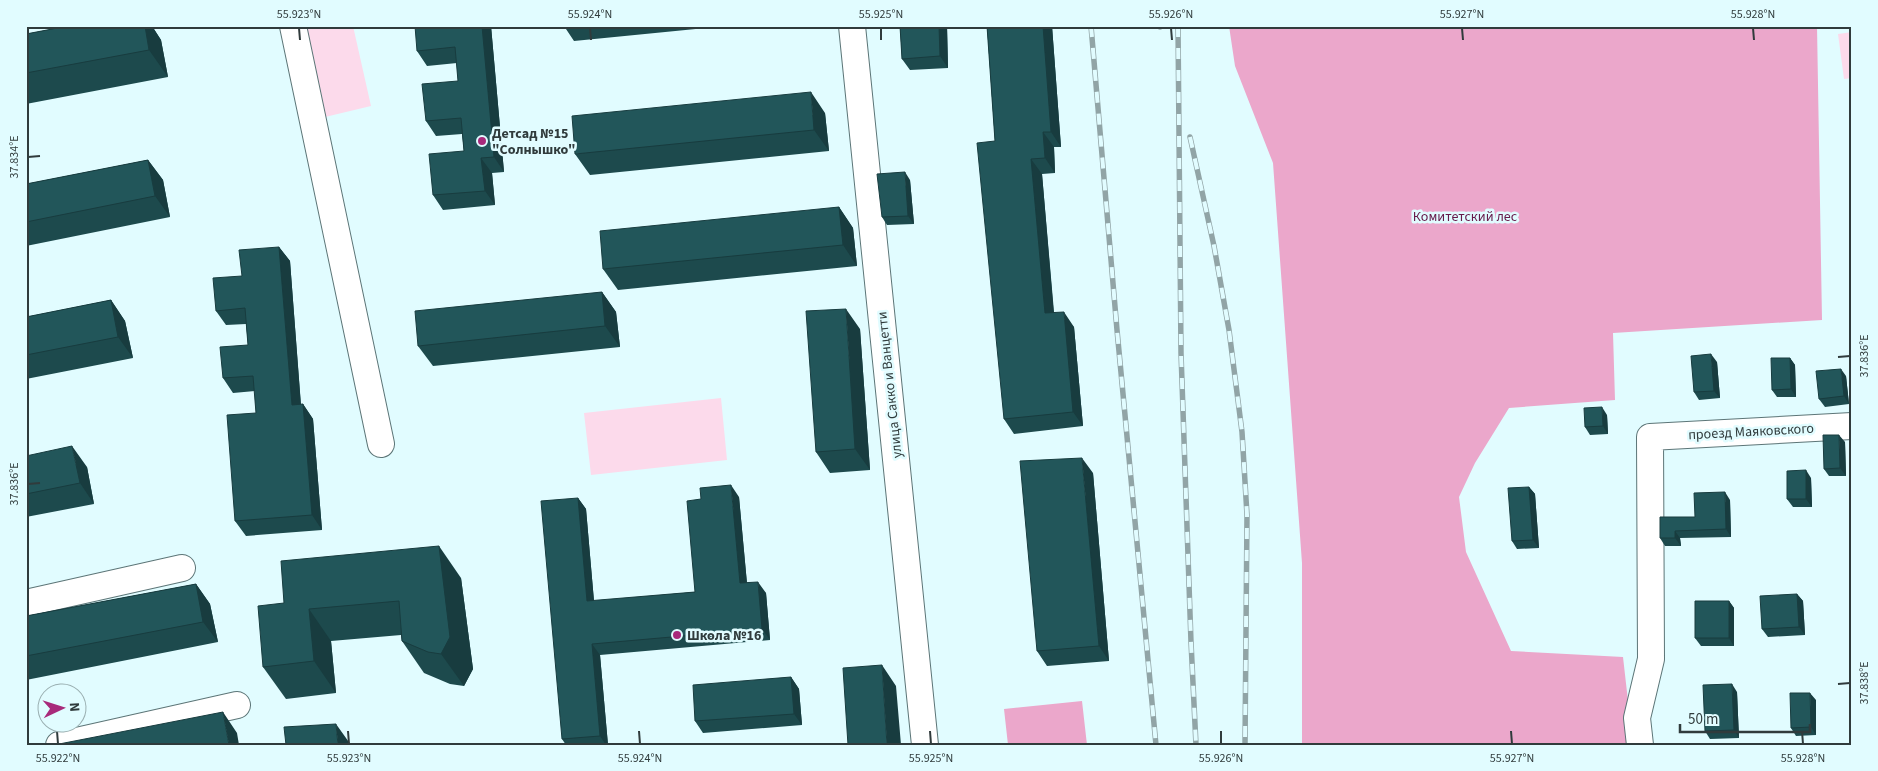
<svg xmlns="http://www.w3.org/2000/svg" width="1878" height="771" font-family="'Source Sans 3',sans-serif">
	<rect width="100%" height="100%" fill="#e1fcff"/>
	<path fill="#fcdaeb" d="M305,26H353L371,106L325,117Z
		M1852,32V78L1844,79L1838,34Z
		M721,398L727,460L591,475L584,413Z"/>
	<path fill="#eba7cb" d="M1229,26H1817L1822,320L1613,333L1615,400L1509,408L1475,463L1459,497L1466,552L1511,651L1623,657L1633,745H1302V563L1273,163L1235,66Z
		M1082,701L1087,745H1008L1004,709Z"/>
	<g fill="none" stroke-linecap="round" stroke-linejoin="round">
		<g stroke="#5c7577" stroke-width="28">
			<path id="minor" d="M293,26L381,444
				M852,26L925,745
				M26,603L182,568
				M59,745L237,705
				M1640,745L1637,718L1651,659L1650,437L1852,426"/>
		</g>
		<use href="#minor" stroke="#fff" stroke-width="26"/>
		<g stroke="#91a4a6" stroke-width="5.5">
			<path id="rail" d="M1091,26L1117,330L1156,745
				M1160,26V27
				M1178,26L1181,353L1191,642L1196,745
				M1190,137L1214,246L1229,330L1242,432L1247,515L1245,745"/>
		</g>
		<use href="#rail" stroke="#e1fcff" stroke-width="4" stroke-dasharray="11" stroke-linecap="butt"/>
	</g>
	<path fill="#1d4a4d" d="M68,26H152L161,40L168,77L26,104V34Z
		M491,26L504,172L492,173L495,205L443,210L433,195L464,151L462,134L436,136L426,121L458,81L457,63L427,66L417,51Z
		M564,26H726L574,41Z
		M900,26H947L948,68L910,70L902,59Z
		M987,26H1052L1061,147H1054L1055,173L1042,174L1054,312L1074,327L1083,426L1014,434L1004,419L995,141Z
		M825,113L829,151L590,175L575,154Z
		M148,160L163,180L170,217L26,246V184Z
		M910,180L914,224L887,225L882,217Z
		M839,207L853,228L857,266L618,290L603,269Z
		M279,247L290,261L301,405L303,404L313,419L322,530L246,536L235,521L256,413L255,391L233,393L223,378L248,345L246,324L226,325L216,311L242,276Z
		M602,292L616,312L620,347L433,366L418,346Z
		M111,300L125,321L133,358L26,379V317Z
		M860,329L870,470L830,473L816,452Z
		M1790,358L1795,365L1796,397H1777L1772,390Z
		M1717,362L1720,398L1699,400L1694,392Z
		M1846,376L1849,404L1825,407L1819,399Z
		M1607,415L1608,434L1590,435L1585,427Z
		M1845,442L1846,476H1829L1824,469Z
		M26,456L87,467L94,504L26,517Z
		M1093,473L1109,661L1047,666L1037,651Z
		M1811,478L1812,507H1793L1787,499Z
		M1529,487L1535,494L1539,548L1517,549L1512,541Z
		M739,497L747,583L766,593L770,640L600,655L608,745H566L562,739L578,498L586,509L594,601L695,592Z
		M1730,500L1731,537L1680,538L1681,546H1665L1660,538L1695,517Z
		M461,578L473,669L464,686L450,684L424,673L402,641L401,635L331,641L336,693L286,699L263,667L284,603Z
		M196,584L210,604L218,642L26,680V616Z
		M1797,594L1803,601L1805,635L1768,637L1762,629Z
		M1729,601L1734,608V646H1701L1695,638Z
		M791,677L799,689L802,725L703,733L695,721Z
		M1737,692L1739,738L1710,739L1705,731Z
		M1816,700V735L1796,736L1791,728Z"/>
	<path fill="#183c3f" d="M145,26H152L161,40L168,77L149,50Z
		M482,26H491L504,172L494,157Z
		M939,26H947L948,68L940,56Z
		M1043,26H1052L1061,147L1051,132Z
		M811,92L825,113L829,151L814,130Z
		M1043,132L1054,147L1055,173L1045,158Z
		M481,158L492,173L495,205L485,191Z
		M1031,159L1042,174L1055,328L1045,313Z
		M148,160L163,180L170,217L155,196Z
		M905,172L910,180L914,224L908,216Z
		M839,207L853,228L857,266L843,245Z
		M279,247L290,261L302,420L292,405Z
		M602,292L616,312L620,347L605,326Z
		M111,300L125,321L133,358L118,337Z
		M846,309L860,329L870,470L855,449Z
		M1064,312L1074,327L1083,426L1073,412Z
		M1711,354L1717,362L1720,398L1714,391Z
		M1790,358L1795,365L1796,397L1791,389Z
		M1841,369L1846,376L1849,404L1844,396Z
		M303,404L313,419L322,530L312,515Z
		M1602,407L1607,415L1608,434L1603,426Z
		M1839,435L1845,442L1846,476L1840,468Z
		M72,446L87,467L94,504L80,483Z
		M1082,458L1093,473L1109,661L1099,646Z
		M1806,470L1811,478L1812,507L1806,499Z
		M731,485L739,497L748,595L740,583Z
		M1529,487L1535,494L1539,548L1533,540Z
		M1725,492L1730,500L1731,537L1726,529Z
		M578,498L586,509L595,613L587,601Z
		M1675,531L1680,538L1681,546L1675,538Z
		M439,546L461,578L473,669L464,686L441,654Z
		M758,582L766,593L770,640L762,629Z
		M196,584L210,604L218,642L203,622Z
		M1797,594L1803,601L1805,635L1799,627Z
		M1729,601L1734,608V646L1729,638Z
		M309,609L331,641L336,693L314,661Z
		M592,644L600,655L608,745H606L600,736Z
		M882,665L896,686L901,745H887Z
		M791,677L799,689L802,725L794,714Z
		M1732,684L1737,692L1739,738L1734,730Z
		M1810,693L1816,700V735L1811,727Z
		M223,712L237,733L239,745H229Z
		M336,724L351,745H338Z"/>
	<path fill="#22565a" stroke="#183c3f" d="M68,26H145L149,50L26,73V34Z
		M415,26H482L494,157L481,158L485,191L433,195L429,154L464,151L461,118L426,121L422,84L458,81L455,47L417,51Z
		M900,26H939L940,56L902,59Z
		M987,26H1043L1051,132H1043L1045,158L1031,159L1045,313L1064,312L1073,412L1004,419L977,143L995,141Z
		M811,92L814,130L575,154L572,116Z
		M148,160L155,196L26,222V184Z
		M905,172L908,216L882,217L877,174Z
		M839,207L843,245L603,269L600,231Z
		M279,247L292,405L303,404L312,515L235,521L227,415L256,413L253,376L223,378L220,347L248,345L245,308L216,311L213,278L242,276L239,250Z
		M602,292L605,326L418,346L415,311Z
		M111,300L118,337L26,355V317Z
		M846,309L855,449L816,452L806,311Z
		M1711,354L1714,391L1694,392L1691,356Z
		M1771,358H1790L1791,389L1772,390Z
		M1841,369L1844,396L1819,399L1816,371Z
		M1602,407L1603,426L1585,427L1584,408Z
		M1823,435H1839L1840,468L1824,469Z
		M72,446L80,483L26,494V456Z
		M1082,458L1099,646L1037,651L1020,461Z
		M1806,470V499H1787V471Z
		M731,485L740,583L758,582L762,629L592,644L600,736L562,739L541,501L578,498L587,601L695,592L687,501L701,499L700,488Z
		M1529,487L1533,540L1512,541L1508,488Z
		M1725,492L1726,529L1675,531V538H1660V517H1695L1694,493Z
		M439,546L450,637L441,654L428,652L402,641L399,601L309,609L314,661L263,667L258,606L284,603L281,561Z
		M196,584L203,622L26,656V616Z
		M1797,594L1799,627L1762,629L1760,596Z
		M1695,601H1729V638H1695Z
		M882,665L887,745H848L843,668Z
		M791,677L794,714L695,721L693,685Z
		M1732,684L1734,730L1705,731L1703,685Z
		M1790,693H1810L1811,727L1791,728Z
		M223,712L229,745H54Z
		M336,724L338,745H286L284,727Z"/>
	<path fill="none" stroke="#303b3c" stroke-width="2" d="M299,28L300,40M590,28L591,40M881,28V40M1171,28L1172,40M1462,28L1463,40M1753,28L1754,40M28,157L40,156M1838,357L1850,356M28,484L40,483M1838,684L1850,683M57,731L58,744M348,731L349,744M639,731L640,744M930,731L931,744M1221,731V744M1511,731L1512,744M1802,731L1803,744"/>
	<g fill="#a82a7b" stroke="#e1fcff" stroke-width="2">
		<circle cx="482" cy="141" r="5"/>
		<circle cx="677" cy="635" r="5"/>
	</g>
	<g text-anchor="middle" stroke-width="5" stroke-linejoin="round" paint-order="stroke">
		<g font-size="14" font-weight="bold" fill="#303b3c" stroke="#e1fcff" text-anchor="start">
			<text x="492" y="138">Детсад №15<tspan x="492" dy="16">"Солнышко"</tspan></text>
			<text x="687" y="640">Школа №16</text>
		</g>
		<g font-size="14" fill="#66194a" stroke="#e1fcff">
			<text x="1465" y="221">Комитетский лес</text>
		</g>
		<g font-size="14" fill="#303b3c" stroke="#e1fcff">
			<text transform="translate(889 385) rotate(-96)" y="5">улица Сакко и Ванцетти</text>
			<text transform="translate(1751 431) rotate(-3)" y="5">проезд Маяковского</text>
		</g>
	</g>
	<rect width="1878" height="771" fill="none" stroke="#e1fcff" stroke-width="55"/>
	<g transform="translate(62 708) rotate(86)"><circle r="24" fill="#e1fcff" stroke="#9aafb1"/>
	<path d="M0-4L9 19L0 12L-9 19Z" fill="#a82a7b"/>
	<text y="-8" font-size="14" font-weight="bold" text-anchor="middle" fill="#303b3c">N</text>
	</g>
	<path d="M1680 724v8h130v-8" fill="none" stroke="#303b3c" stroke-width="2.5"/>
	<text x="1688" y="724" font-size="15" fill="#303b3c" stroke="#e1fcff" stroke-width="4" paint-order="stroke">50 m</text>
	<rect x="28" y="28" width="1822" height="716" fill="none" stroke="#303b3c" stroke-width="2"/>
	<g font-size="12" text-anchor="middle" fill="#303b3c">
		<text x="299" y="18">55.923°N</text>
		<text x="590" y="18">55.924°N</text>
		<text x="881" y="18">55.925°N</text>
		<text x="1171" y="18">55.926°N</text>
		<text x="1462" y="18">55.927°N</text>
		<text x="1753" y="18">55.928°N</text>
		<text transform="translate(14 157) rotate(-90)" y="4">37.834°E</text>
		<text transform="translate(1864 356) rotate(-90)" y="4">37.836°E</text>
		<text transform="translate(14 484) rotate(-90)" y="4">37.836°E</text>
		<text transform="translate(1864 683) rotate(-90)" y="4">37.838°E</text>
		<text x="58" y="762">55.922°N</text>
		<text x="349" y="762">55.923°N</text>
		<text x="640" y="762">55.924°N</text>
		<text x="931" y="762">55.925°N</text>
		<text x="1221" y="762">55.926°N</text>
		<text x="1512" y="762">55.927°N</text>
		<text x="1803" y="762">55.928°N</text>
	</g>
</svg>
